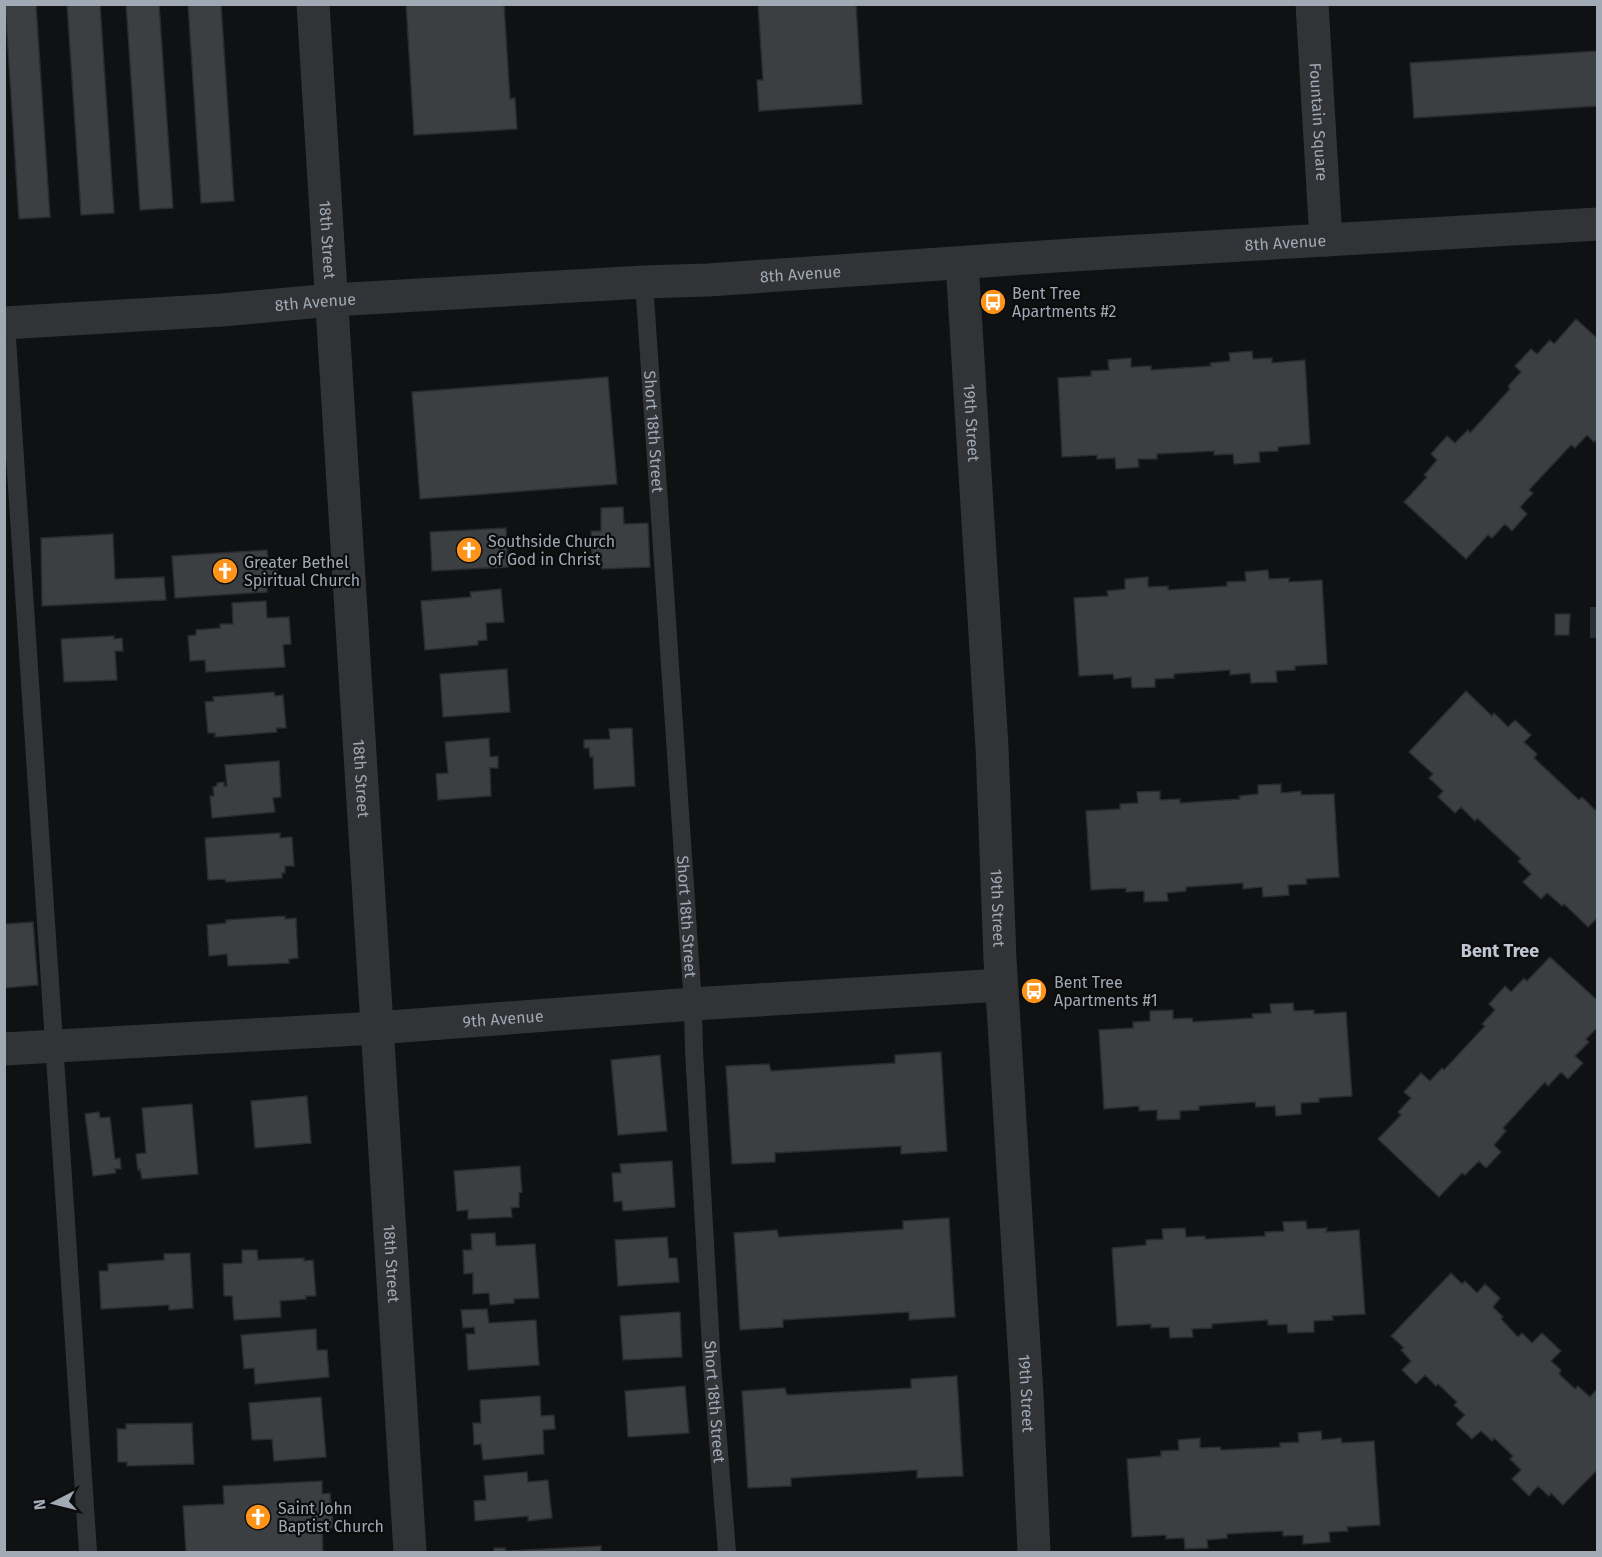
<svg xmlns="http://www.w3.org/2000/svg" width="1602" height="1557" font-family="'Fira Sans',sans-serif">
	<rect width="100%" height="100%" fill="#101112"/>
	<path fill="#263137" d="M1590,607H1597V638H1590Z"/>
	<path fill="#3c3f42" stroke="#2a2b2e" stroke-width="1.5" d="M5,4H36L50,217L19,219Z
		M67,4H100L114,213L81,215Z
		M126,4H159L173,208L140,210Z
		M188,4H221L234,201L201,203Z
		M406,4H504L510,99L515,98L517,129L414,135Z
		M758,4H856L862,104L759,111L757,80H763Z
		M1597,51L1598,106L1414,118L1410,63Z
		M1576,319L1598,339V438L1594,442L1587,435L1575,448L1571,445L1529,490L1533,493L1520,507L1527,514L1512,531L1505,524L1492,538L1488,535L1466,559L1404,502L1427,477L1424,475L1437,460L1431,454L1447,436L1455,443L1468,430L1470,433L1510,389L1508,386L1521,372L1515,366L1531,349L1537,354L1550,340L1554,344Z
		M1252,351L1253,359L1272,358V363L1305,360L1310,444L1278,447V451L1259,452L1260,462L1234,464L1233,454L1214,455V451L1157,454V459H1138L1139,467L1116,469L1115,458L1097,459V455L1062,457L1058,378L1091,376V371L1109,370L1108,360L1131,358V367L1151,366V370L1211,366L1210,363L1230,361L1229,353Z
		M608,377L617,484L420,499L412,392Z
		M623,507L624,524L648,523L650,567L602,569L601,553L592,554L591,531H601V508Z
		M506,528L508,567L432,571L430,532Z
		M113,534L115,579L164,577L166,600L42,606L41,538Z
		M267,550L268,562H277L278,580L267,581V592L175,598L172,556Z
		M1268,570L1269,579L1289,578V582L1322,580L1327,664L1295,666V670L1276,671L1277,682L1251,683L1250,673L1230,675V670L1174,674V678L1155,679V687L1132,688L1131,677L1114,679L1113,674L1079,676L1074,598L1108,596L1107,591L1125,589V579L1148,577V587L1168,586V590L1227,586V582L1246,581L1245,572Z
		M501,589L504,622L486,623L487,640L478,641V645L425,650L421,601L471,597L470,592Z
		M266,601L267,618L289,617L291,644L283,645L285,667L206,672L205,660L190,661L188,636L196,635V630L220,628V624H233L232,603Z
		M1555,614H1570L1569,635H1555Z
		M114,636V639L122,638L123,651H115L117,680L64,682L61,639Z
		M507,669L510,712L443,717L440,674Z
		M1466,691L1492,716L1494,713L1508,727L1515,720L1531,735L1524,742L1537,754L1534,758L1579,800L1582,797L1595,810L1598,808V917L1588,927L1564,904L1562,906L1547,893L1541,899L1523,882L1531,874L1518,861L1521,859L1477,818L1475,821L1461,807L1455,813L1438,797L1443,791L1429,778L1433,774L1409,752Z
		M274,692L275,696L283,695L286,728H276L277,732L215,737V733H208L205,702L214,701L213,697Z
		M632,728L635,786L594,789L593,757H590L589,748H584V740L610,739L609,729Z
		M489,738L490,757L498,756V768H490L491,796L438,800L436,774L448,773L445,742Z
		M279,761L281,797L273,798L275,812L212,818L210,796H214L213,787L217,786V783L224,782V786H227L225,765Z
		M1281,784V793L1301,791V795L1334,794L1339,877L1306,879L1307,884L1288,885L1289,895L1263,897L1262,887L1243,889V883L1186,887V891L1167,893L1168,901L1144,902V891L1126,892V888L1091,890L1086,811L1120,809V804L1138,803L1137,792L1160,791V800L1180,799V803L1240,799L1239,796L1258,794V785Z
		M280,833V838L292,837L294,866H285V873H282V878L226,882L225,879L208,880L205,838Z
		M285,916V919L296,918L298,958L289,959V963L228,966L227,954L209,956L207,925L226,923V920Z
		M33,922L38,985L4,988V924Z
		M1550,957L1598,1001V1027L1586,1039L1589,1042L1575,1056L1583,1063L1568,1079L1561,1072L1548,1086L1545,1082L1503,1128L1506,1131L1494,1145L1501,1152L1486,1168L1479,1161L1465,1175L1462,1173L1439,1197L1378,1139L1401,1115L1398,1112L1411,1098L1404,1092L1421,1073L1430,1081L1442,1068L1444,1070L1485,1026L1482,1024L1495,1010L1489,1004L1505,986L1511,992L1524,978L1527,981Z
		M1293,1003L1294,1011L1314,1010V1014L1346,1012L1352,1096L1319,1098V1102L1301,1103V1114L1276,1116L1275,1106L1256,1107L1255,1102L1199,1106V1110L1180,1111V1119L1157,1120V1110L1139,1111V1106L1104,1109L1099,1030L1133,1028V1022L1150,1021V1011L1173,1010V1019L1192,1018L1193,1022L1253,1018L1252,1014L1271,1013L1270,1004Z
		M941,1052L947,1151L901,1154V1146L775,1153V1162L732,1164L726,1066L769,1064L771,1071L895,1063V1055Z
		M660,1055L667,1131L618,1135L611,1060Z
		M307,1096L311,1143L255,1148L251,1101Z
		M192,1104L198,1174L142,1179L140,1169L138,1170L136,1154L146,1153L142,1108Z
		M99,1112L100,1118L110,1117L115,1159L120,1158L121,1169H115L116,1173L93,1176L85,1114Z
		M672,1161L675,1207L623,1211L622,1201L614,1202L612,1173H621L620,1164Z
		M520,1166L522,1192L519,1193V1207L511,1208L512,1217L468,1219V1210L457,1211L454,1171Z
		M949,1218L955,1317L909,1320V1312L783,1320V1327L740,1330L734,1233L777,1230L779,1237L903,1229V1221Z
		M1306,1221L1307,1229L1327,1228L1326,1232L1359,1230L1365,1314L1332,1316L1333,1320L1314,1321V1332L1288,1333L1287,1324L1268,1325V1320L1212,1324V1328L1192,1329L1193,1337L1170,1338L1169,1327L1151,1328V1324L1117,1326L1112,1248L1146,1245V1240L1163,1239L1162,1229L1185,1228L1186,1237L1205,1236V1239L1265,1236V1232L1284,1231L1283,1222Z
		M495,1233L496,1246L535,1244L539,1298L514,1299V1303L490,1305L489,1293L473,1294V1273L464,1274L463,1250H472L471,1234Z
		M667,1237L669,1258H677L679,1282L618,1286L615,1240Z
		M242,1250H257L258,1260L304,1258V1261L313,1260L316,1296H306V1299L280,1301L281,1317L234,1320L232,1296H224L223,1264L242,1263Z
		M190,1253L193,1308L169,1310V1305L101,1309L99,1271H108V1264L164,1260V1254Z
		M1451,1273L1462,1284L1465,1281L1477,1293L1485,1284L1500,1298L1493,1307L1503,1317L1501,1319L1518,1337L1522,1333L1532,1343L1542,1333L1561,1351L1551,1361L1561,1370L1559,1374L1575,1389L1578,1386L1590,1397L1598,1388V1469L1563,1505L1551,1493L1549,1496L1538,1486L1529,1496L1512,1479L1521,1470L1510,1459L1513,1456L1494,1438L1492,1441L1481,1431L1472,1439L1456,1424L1465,1415L1454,1405L1457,1402L1438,1384L1436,1386L1425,1375L1416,1384L1402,1370L1411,1361L1401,1350L1404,1348L1391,1336Z
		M487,1309L489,1323L536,1320L539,1365L468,1370L466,1334H475L474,1327L463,1328L461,1310Z
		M680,1312L682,1357L623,1360L620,1316Z
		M316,1329L317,1350H327L329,1377L255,1384L254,1368L244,1369L241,1335Z
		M957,1376L963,1476L917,1478V1470L791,1478V1486L748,1488L742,1391L785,1388L787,1395L911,1388V1379Z
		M685,1386L689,1433L628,1437L625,1391Z
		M540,1396L541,1416L554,1415L555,1429L543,1430L544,1454L483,1460L481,1444L474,1445L473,1423H481L480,1400Z
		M321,1397L326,1457L274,1461L272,1439L252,1440L249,1403Z
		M192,1423L194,1464L127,1466V1462H118L117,1429H126V1424Z
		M1321,1431L1322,1440L1341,1438L1342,1443L1374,1441L1380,1525L1347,1527L1348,1531L1329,1532L1330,1542L1303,1544V1535L1283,1536V1531L1227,1534V1538L1207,1540L1208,1548L1185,1549L1184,1538L1166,1539V1535L1132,1537L1127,1459L1161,1456V1451L1179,1450L1178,1440L1200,1438V1448L1220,1447L1221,1450L1280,1447V1443L1299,1442L1298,1433Z
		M527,1472L528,1482L548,1480L552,1518L528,1521V1516L475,1521L474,1501L486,1500L484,1476Z
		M322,1481V1494L330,1493L333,1528H322L323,1552H186L183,1506L224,1504L223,1486Z
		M601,1546V1552H494V1548H505L506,1551Z"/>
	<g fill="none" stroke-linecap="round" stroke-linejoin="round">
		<g stroke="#313337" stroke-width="18">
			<path id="s1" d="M644,282L693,1004L694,1051L712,1365L727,1552"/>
			<path d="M6,323L88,1552"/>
		</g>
		<g stroke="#313337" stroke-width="33">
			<path id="s2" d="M313,4L410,1552"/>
			<path id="s3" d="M1312,4L1326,240"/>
			<path id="s4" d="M962,263L992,747L1000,959L1027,1394L1034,1552"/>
			<path id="s5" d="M4,323L222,310L332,300L644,282L708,280L1071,255L1598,224"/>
			<path id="s6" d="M4,1049L376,1028L693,1004L1001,985"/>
		</g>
	</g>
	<defs>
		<g id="bus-disc" transform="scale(1.35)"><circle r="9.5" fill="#ff941b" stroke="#0b0c0d"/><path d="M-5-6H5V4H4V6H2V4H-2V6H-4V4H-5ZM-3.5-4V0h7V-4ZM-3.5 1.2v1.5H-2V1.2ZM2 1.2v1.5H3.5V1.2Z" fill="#fff"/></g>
		<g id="church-disc" transform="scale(1.35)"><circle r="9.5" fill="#ff941b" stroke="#0b0c0d"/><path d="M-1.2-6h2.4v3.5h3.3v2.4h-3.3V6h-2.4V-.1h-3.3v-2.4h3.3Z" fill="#fff"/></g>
	</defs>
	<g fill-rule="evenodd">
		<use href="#bus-disc" x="993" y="302"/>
		<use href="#church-disc" x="469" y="550"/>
		<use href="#church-disc" x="225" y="571"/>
		<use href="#bus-disc" x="1034" y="991"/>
		<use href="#church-disc" x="258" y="1517"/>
	</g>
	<g text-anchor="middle" stroke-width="4.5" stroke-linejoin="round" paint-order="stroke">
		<g font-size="16" fill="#a0a9b4" stroke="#0b0c0d">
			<text dy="6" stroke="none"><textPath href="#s3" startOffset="118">Fountain Square</textPath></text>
			<text dy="6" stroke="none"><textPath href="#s2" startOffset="236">18th Street</textPath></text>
			<text dy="6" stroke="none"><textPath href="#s5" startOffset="1284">8th Avenue</textPath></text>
			<text dy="6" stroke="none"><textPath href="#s5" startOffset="798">8th Avenue</textPath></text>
			<text dy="6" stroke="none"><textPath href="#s5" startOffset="312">8th Avenue</textPath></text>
			<text dy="6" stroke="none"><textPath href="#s4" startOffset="160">19th Street</textPath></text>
			<text dy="6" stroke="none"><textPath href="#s1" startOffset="150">Short 18th Street</textPath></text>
			<text dy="6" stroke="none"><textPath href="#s2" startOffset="776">18th Street</textPath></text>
			<text dy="6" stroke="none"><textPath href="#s4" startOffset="646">19th Street</textPath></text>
			<text dy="6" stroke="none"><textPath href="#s1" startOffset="636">Short 18th Street</textPath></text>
			<text dy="6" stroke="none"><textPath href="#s6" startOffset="500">9th Avenue</textPath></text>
			<text dy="6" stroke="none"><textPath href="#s2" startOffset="1262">18th Street</textPath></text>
			<text dy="6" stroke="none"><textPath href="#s4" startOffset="1132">19th Street</textPath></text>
			<text dy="6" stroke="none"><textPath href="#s1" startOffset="1122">Short 18th Street</textPath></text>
		</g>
		<g font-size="16" fill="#a0a9b4" stroke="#0b0c0d" text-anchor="start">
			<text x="1012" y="299">Bent Tree<tspan x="1012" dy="18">Apartments #2</tspan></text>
			<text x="488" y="547">Southside Church<tspan x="488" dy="18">of God in Christ</tspan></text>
			<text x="244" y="568">Greater Bethel<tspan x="244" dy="18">Spiritual Church</tspan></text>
			<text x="1054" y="988">Bent Tree<tspan x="1054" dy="18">Apartments #1</tspan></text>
			<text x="278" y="1514">Saint John<tspan x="278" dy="18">Baptist Church</tspan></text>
		</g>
		<g font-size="18" font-weight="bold" fill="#c1c7d0" stroke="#0b0c0d">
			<text x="1500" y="957">Bent Tree</text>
		</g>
	</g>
	<rect width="1602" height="1557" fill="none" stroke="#a0a9b4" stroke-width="12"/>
	<g transform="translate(54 1503) rotate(263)" stroke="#0b0c0d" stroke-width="4.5" paint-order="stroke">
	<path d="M0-4.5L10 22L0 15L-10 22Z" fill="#a0a9b4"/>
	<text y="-9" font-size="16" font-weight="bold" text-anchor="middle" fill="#a0a9b4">N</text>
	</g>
</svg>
